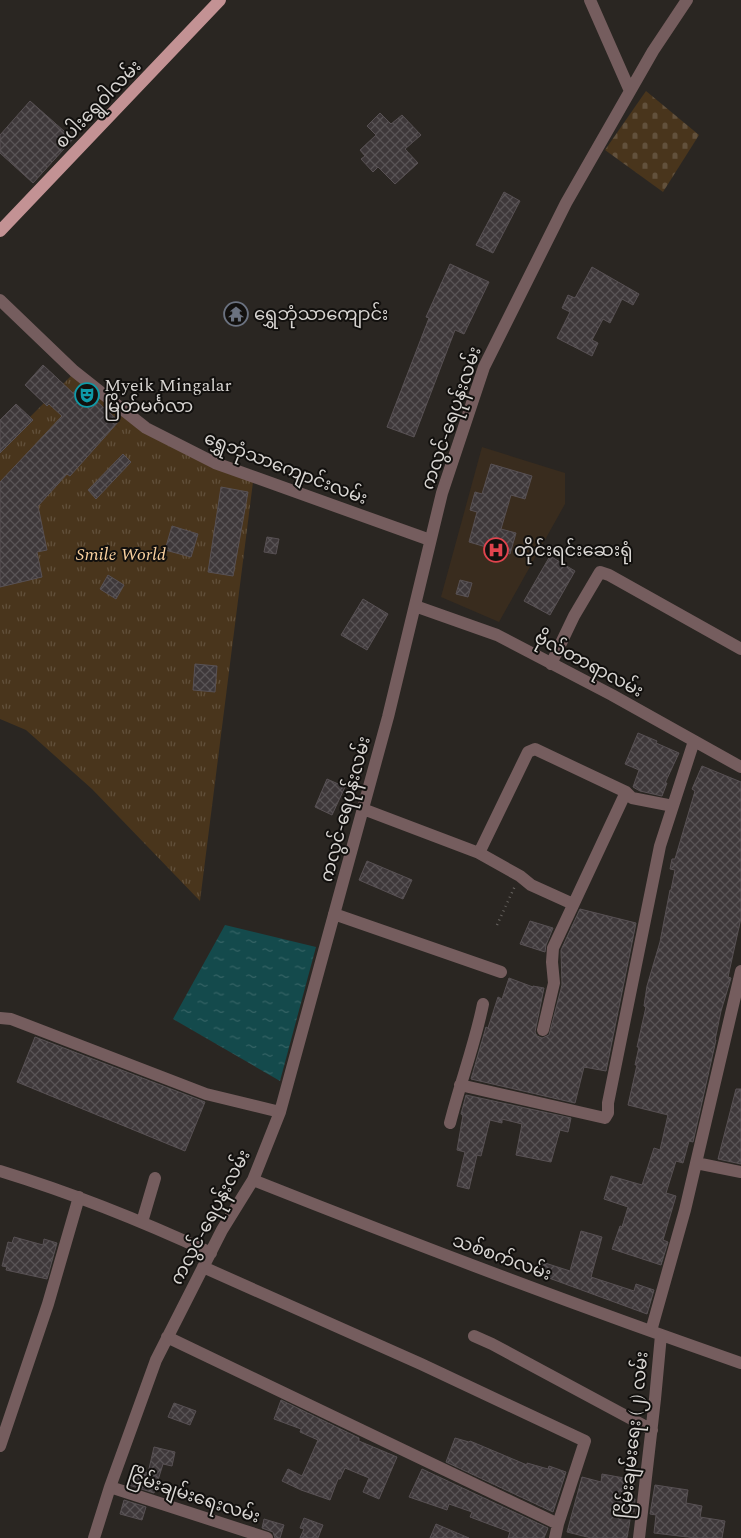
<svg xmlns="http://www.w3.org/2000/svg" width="741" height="1538" font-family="Spectral,'Noto Sans Myanmar',serif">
	<defs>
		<pattern id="cemetery-stones" width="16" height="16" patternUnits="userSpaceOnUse" patternTransform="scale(1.25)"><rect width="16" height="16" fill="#49351c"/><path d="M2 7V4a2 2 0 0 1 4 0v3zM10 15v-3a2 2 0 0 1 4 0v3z" fill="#62513c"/></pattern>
		<pattern id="park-tufts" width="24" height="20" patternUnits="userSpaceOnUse" patternTransform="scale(1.25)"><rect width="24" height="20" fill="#49351c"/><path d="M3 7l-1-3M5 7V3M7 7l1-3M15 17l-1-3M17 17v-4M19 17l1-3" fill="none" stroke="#62513c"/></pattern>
		<pattern id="water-ripples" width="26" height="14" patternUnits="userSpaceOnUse" patternTransform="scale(1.25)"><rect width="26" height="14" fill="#144a4c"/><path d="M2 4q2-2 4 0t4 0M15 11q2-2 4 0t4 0" fill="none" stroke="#356365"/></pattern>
		<pattern id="building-cross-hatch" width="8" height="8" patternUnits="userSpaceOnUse" patternTransform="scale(1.25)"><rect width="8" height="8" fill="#3e383a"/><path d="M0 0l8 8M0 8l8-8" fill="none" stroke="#595456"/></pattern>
	</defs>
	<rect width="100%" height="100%" fill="#2a2622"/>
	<path fill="#392c1e" d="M482,447L565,473V504L499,622L441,597Z"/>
	<path fill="url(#cemetery-stones)" d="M646,91L699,135L663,192L605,150Z"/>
	<path fill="url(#park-tufts)" d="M74,373L162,438L253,482L200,901L92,789L26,730L0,719V447Z"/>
	<path fill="url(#water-ripples)" d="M225,925L316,947L280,1081L173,1019Z"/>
	<path fill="url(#building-cross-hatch)" stroke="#585154" d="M30,101L73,139L33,183L0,153V135Z
		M380,113L391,124L402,115L421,135L405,149L418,163L395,184L378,167L373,172L361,159L365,156L360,150L376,135L367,126Z
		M504,192L520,201L493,253L476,245Z
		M450,264L489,282L464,334L455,330L414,437L387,427L429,318L426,317Z
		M592,267L639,294L633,305L622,299L610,323L603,319L592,340L598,343L592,356L557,338L570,312L562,308L568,295L575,298Z
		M43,365L73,393L79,386L119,421L70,476L67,474L38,506L47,550L37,552L42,577L0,587V482L62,416L49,404L47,406L25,385Z
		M16,404L33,420L0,453V420Z
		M123,454L131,462L96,499L88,490Z
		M491,464L532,476L525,499L511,495L501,529L516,533L510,554L469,542L477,512L470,510L475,492L482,494Z
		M221,487L248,492L233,576L208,572Z
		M172,526L198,534L191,557L165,550Z
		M267,537L279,539L276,554L264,552Z
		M550,556L575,571L550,615L524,601Z
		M108,575L124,585L116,599L100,589Z
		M460,580L472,583L468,597L456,594Z
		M363,599L388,614L367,650L341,635Z
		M195,664L217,666L215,692L193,690Z
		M638,733L657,741L656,743L679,753L665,783H667L662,796L640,791L633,787L639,770L625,764Z
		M702,766L741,782V918L728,977L731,978L721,1011L715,1040H716L693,1142L689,1141L683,1163L676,1161L666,1193L676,1196L663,1240L668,1242L661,1265L612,1249L620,1226L622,1227L628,1207L604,1199L611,1176L642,1185L654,1148L660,1150L668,1115L628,1105L637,1065H635L639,1047H637L646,1007L644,1006L647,986L660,942L670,890H671L675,870L670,869L672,859H675L695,791L692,789Z
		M327,779L345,787L332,815L315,807Z
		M367,861L412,880L403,899L359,880Z
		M580,909L636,923L606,1071L584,1067L575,1103L471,1079L486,1027L488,1028L498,997L502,999L509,978L533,987V986L544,988L535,1032L537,1036L542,1038L549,1035L562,985L561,950Z
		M530,921L553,928L546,945L545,952L520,944Z
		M35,1037L205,1102L185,1151L17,1082Z
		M736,1089H741V1164L718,1159Z
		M466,1095L571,1118L568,1132L560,1130L551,1162L516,1155L522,1124L502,1119V1123L490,1120L481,1156L477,1155L469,1189L457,1186L465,1152L457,1150L463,1115L461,1114Z
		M581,1231L602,1237L591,1277L634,1291L636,1284L654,1290L647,1314L538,1274L542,1262L570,1271Z
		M14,1237L43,1245L44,1239L57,1243L47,1279L6,1270L7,1267L2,1266L8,1242L12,1243Z
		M281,1400L359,1438V1441L397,1457L379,1499L363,1492L369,1478L345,1468L340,1479H338L330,1500L301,1490L282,1481L288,1469L302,1476L318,1440L300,1432L301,1429L274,1419Z
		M174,1403L196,1411L190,1425L168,1417Z
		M455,1438L469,1442L470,1441L527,1465V1463L548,1469L549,1466L566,1472L553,1512L446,1462Z
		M154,1447L175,1452L172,1466L163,1464L154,1493L129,1485L134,1469L148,1473Z
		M422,1469L548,1528L544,1538H508L510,1532L470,1517L472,1512L449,1504L447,1510L409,1497Z
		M602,1474L635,1480L631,1498L635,1499L634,1512L632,1511L631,1514L627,1538H591L567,1532L582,1477L601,1482Z
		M655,1485L688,1490L686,1503L702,1506L700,1517L725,1521L722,1538H696L654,1533L656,1515L650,1514Z
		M124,1500L146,1507L142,1520L120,1514Z
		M304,1518L323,1525L318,1538H300L304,1529L300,1528Z
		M264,1519L284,1525L280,1538H275L273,1532L262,1528Z
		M436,1524L469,1538H430Z"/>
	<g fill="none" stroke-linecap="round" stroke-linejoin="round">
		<path stroke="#65615d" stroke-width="2.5" stroke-dasharray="1 4" stroke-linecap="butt" d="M497,925L515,886"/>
		<path stroke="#755d5e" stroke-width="12" d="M590,0L630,91
			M0,300L74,371L146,428L215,463L430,540
			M415,606L497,635L612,695L741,767
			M551,664L574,616L600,572L609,575L741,649
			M363,809L479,853L520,876L531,885L573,904
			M479,853L528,752L535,749L626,792L632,798L673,806
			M334,914L501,972
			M0,1018L11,1019L206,1094L280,1112
			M543,1030L554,983L552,962L553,948L626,792
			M460,1085L605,1118L608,1113V1103L660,846L694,741
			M450,1123C460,1083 475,1044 483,1004
			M696,1163L741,1172
			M0,1171C72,1193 142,1221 211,1253
			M253,1180C414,1244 577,1306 741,1363
			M142,1222L155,1178
			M203,1267L421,1364L585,1441L558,1524L555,1538
			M651,1331L685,1210L741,971
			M474,1336L492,1344L652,1430
			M167,1337L558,1524
			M0,1446L48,1304L79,1197
			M110,1487L267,1538
			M94,1538L110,1487L156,1360L222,1230L253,1180L280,1112L388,717L442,493L484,367L566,203L653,51L687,0
			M639,1538L655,1399L661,1335"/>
		<path stroke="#c39294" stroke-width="12" d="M0,231L220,0"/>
	</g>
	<defs>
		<g id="temple-ring" transform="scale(1.25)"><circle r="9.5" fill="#12100e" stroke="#6b7280" stroke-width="1.5"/><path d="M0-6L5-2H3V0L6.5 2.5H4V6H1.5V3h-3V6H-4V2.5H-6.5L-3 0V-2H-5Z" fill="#6b7280"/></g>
		<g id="theatre-ring" transform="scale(1.25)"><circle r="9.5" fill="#12100e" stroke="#0f9aa8" stroke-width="1.5"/><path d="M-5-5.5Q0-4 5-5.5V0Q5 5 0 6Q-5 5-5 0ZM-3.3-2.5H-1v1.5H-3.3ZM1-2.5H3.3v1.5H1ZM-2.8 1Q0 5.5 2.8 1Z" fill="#0f9aa8"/></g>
		<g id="hospital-ring" transform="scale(1.25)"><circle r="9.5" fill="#12100e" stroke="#e0444e" stroke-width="1.5"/><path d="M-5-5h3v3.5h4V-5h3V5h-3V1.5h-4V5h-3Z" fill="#e0444e"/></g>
	</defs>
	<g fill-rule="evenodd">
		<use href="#temple-ring" x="236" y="314"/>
		<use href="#theatre-ring" x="87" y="395"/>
		<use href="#hospital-ring" x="496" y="550"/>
	</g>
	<g text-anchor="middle" stroke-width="4" stroke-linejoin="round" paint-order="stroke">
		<g font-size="18" fill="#d8d5d2" stroke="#12100e">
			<text transform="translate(98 104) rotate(-46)" y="6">စပါးရွေဝါလမ်း</text>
			<text transform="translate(451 418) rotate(-71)" y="6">ကလွင်-ရေပုန်းလမ်း</text>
			<text transform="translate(286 468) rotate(21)" y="6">ရွှေဘုံသာကျောင်းလမ်း</text>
			<text transform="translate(589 664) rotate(28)" y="6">ဗိုလ်တာရာလမ်း</text>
			<text transform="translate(345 809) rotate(-75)" y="6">ကလွင်-ရေပုန်းလမ်း</text>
			<text transform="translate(210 1217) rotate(-62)" y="6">ကလွင်-ရေပုန်းလမ်း</text>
			<text transform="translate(502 1257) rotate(20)" y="6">သစ်စက်လမ်း</text>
			<text transform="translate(633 1435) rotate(-84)" y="6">ငြိမ်းချမ်းရေး (၂) လမ်း</text>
			<text transform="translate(194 1496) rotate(18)" y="6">ငြိမ်းချမ်းရေးလမ်း</text>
		</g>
		<g font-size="18" fill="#d8d5d2" stroke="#12100e" text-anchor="start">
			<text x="254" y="320">ရွှေဘုံသာကျောင်း</text>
			<text x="104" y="391">Myeik Mingalar<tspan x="104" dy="21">မြိတ်မင်္ဂလာ</tspan></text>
			<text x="514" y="556">တိုင်းရင်းဆေးရုံ</text>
		</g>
		<g font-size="18" font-style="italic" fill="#fad19f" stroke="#12100e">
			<text x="121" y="560">Smile World</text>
		</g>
	</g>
</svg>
